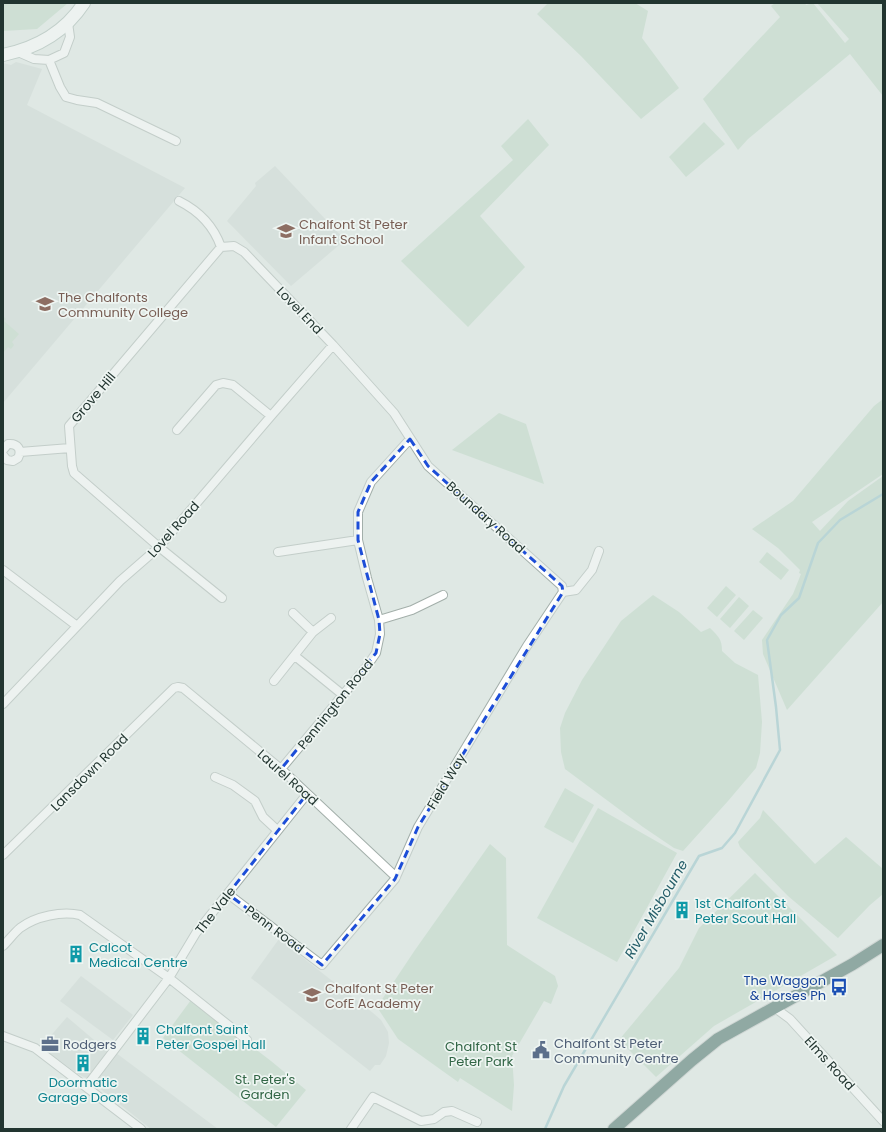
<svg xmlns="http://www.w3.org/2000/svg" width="886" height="1132" font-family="Poppins,sans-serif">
	<rect width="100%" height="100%" fill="#dfe8e4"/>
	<path fill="#cdd7d2" d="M16,62L42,69L27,105L185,188L3,403V63L11,65Z
		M275,166L345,240L291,286L227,221L256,186L255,183Z
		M279,939L373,1013L381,1020L388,1032L389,1043L386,1056L380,1065H375L370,1071L251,978Z
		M81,976L133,1015L113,1040L60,1001Z
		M67,1017L107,1051L88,1079L78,1074L41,1047Z
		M116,1053L218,1129H151L93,1083Z"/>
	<path fill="#bad6c1" d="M3,3H68L37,29L3,31Z
		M548,3H635L648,11L642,38L679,88L641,119L581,56L537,14Z
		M775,3H805L806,5L813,3L845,43L849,39L817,3H883V96L850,54L748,139L738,150L703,99L780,17L771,6Z
		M528,119L549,145L480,216L525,267L468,327L401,261L513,160L501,146Z
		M704,122L725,144L686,177L669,157Z
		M3,316L6,319L4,321L19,334L12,342L14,345L11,349L8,347L3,353Z
		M883,399V474L812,522L820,531L848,501L883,476V602L787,710L763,654L762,640L793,594L801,574L799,573L800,570L778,548L752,529L793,501L874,406Z
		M499,413L526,424L544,484L452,450Z
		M767,552L789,570L781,580L759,562Z
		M726,586L736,595L717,617L707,608Z
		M653,595L679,612L701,632L710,628C718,636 722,639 722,651L735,663L758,675L762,722L760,753L756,768L728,801L683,851L674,848L643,827L565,769L561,752L560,728L565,713L582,680L621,621Z
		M739,597L749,606L730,628L720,619Z
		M753,610L763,618L744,640L734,631Z
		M565,788L594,805L573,843L544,827Z
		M598,808L677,853L617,962L537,918Z
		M763,810L815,864L846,837L883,869V894L870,905L838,938L788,896L740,847L738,842L760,818Z
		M490,844L506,858L507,945L555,976L558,986L551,1004L544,1001L512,1056L514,1085L512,1111L460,1078L458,1082L398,1039L377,1007L415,950Z
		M755,873L837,955L714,1026L656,1077L619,1040L679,968L699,928Z
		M191,1000L271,1061L306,1090L276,1127L163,1038Z"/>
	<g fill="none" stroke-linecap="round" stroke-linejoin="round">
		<path stroke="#8dbec6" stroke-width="2.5" d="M545,1129L564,1086L699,856L722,848L735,833L780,750L776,707L767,640L781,615L799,598L818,543L840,520L883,494"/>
		<g stroke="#a3afaa" stroke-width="10">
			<path id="street" d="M18,52L34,59L49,60L64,53L70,37L68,23
				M49,60L60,87L66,97L77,100L97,103L176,141
				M179,201C199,211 214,227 221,247L234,246L244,252L333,345L394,413L428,466L562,586L563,592
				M221,247L69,426L72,466L74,473L159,547L222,598
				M177,430L216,385L223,383L233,385L271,416
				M3,450L8,444C18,443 22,450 18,458L13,461L7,460L3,455
				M20,452L70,448
				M278,552L358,540
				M3,570L77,626
				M563,592L576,590L592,570L599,551
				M293,613L313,632
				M379,620L412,610L443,595
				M295,656L343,695
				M274,681L313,632L331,618
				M3,704L120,581L159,547L271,416L333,345
				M281,769L367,666L376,653L380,634L379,620L367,578L358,540V512L371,482L410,439
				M215,777L233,785L255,801L263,817L277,830
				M3,855L174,688L178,687L183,688L281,769L396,877
				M228,894L322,965L395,879L418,827L527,646L563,592
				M3,946C9,940 14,933 20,928C36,916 62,911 80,915L169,978L247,1040
				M775,1008L790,1019L883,1121
				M3,1036L35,1048L141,1129
				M86,1087L169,978L196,933L307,794
				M351,1129L373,1097L421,1121L434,1119L444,1112L452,1111L477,1122"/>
		</g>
		<g stroke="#9fb2ab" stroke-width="14">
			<path id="secondary" d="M3,55C37,48 65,32 84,3"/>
		</g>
		<g stroke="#bdc2c1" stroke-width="14">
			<path id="highway" d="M614,1129L692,1060L718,1039L853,964L883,945"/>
		</g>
		<use href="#street" stroke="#fff" stroke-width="8"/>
		<use href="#secondary" stroke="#fff" stroke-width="12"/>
		<use href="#highway" stroke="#325d54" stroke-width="12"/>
	</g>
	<path d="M0 0H886V1132H0ZM410,439L428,466L562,586L563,592L418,827L395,879L322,965L228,894L307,794L281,769L376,653L380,634L379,620L358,540V512L371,482Z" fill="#dfe8e4" fill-opacity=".55" fill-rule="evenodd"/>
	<path fill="none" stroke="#1d4ed8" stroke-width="3" stroke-dasharray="8 5" stroke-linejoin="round" d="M410,439L428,466L562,586L563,592L418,827L395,879L322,965L228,894L307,794L281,769L376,653L380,634L379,620L358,540V512L371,482Z"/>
	<defs>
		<g id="school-bare" transform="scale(1.38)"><path d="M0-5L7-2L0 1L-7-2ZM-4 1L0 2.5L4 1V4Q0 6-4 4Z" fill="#8d6e63" stroke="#eef5f2" stroke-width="2.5" paint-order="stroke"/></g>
		<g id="building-bare" transform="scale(1.38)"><path d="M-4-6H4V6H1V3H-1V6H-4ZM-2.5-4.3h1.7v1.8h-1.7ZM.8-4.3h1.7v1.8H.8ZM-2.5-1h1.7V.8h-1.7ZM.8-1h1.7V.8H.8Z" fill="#0f9aa8" stroke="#eef5f2" stroke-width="2.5" paint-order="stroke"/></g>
		<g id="bus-bare" transform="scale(1.38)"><path d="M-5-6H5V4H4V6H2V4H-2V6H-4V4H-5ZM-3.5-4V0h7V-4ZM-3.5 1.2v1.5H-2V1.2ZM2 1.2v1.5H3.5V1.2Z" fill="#1a4fb4" stroke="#eef5f2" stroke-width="2.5" paint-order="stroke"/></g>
		<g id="office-bare" transform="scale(1.38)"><path d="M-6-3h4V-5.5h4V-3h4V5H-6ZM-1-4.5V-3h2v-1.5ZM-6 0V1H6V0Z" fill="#5c6f8a" stroke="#eef5f2" stroke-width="2.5" paint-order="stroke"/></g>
		<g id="civic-bare" transform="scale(1.38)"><path d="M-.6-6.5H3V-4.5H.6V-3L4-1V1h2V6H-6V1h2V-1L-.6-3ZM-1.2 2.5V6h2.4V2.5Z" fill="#5c6f8a" stroke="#eef5f2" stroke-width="2.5" paint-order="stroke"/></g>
	</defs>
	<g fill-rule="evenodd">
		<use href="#school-bare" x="286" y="231"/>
		<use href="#school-bare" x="45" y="304"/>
		<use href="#building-bare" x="682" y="910"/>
		<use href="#building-bare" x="76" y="954"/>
		<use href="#bus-bare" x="839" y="987"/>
		<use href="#school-bare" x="312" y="995"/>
		<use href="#building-bare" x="143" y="1036"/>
		<use href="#office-bare" x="50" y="1044"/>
		<use href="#civic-bare" x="541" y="1050"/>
		<use href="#building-bare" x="83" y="1063"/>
	</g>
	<g text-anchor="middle" stroke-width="3.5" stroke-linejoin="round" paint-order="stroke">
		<g font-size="13" fill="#785e54" stroke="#eef5f2" text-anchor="start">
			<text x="299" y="229">Chalfont St Peter<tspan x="299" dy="15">Infant School</tspan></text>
			<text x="58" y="302">The Chalfonts<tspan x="58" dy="15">Community College</tspan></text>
			<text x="325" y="993">Chalfont St Peter<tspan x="325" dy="15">CofE Academy</tspan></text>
		</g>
		<g font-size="13" fill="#223530" stroke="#eef5f2">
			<text transform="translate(300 310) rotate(46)" y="5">Lovel End</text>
			<text transform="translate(93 397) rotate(-50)" y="5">Grove Hill</text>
			<text transform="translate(486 517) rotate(42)" y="5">Boundary Road</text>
			<text transform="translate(173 529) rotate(-48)" y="5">Lovel Road</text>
			<text transform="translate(335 704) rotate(-51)" y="5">Pennington Road</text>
			<text transform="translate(89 772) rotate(-45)" y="5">Lansdown Road</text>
			<text transform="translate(288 777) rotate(42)" y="5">Laurel Road</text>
			<text transform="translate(446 781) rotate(-59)" y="5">Field Way</text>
			<text transform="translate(215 910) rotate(-52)" y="5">The Vale</text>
			<text transform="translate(275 929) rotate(37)" y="5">Penn Road</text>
			<text transform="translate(830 1063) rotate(48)" y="5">Elms Road</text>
		</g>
		<g font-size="13" fill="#0d838f" stroke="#eef5f2" text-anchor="start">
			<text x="695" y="908">1st Chalfont St<tspan x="695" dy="15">Peter Scout Hall</tspan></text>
			<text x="89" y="952">Calcot<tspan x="89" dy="15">Medical Centre</tspan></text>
			<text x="156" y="1034">Chalfont Saint<tspan x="156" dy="15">Peter Gospel Hall</tspan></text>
			<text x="83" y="1087" text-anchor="middle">Doormatic<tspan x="83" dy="15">Garage Doors</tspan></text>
		</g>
		<g font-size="13" fill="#164399" stroke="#eef5f2" text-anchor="end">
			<text x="826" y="985">The Waggon<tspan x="826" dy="15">&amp; Horses Ph</tspan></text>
		</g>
		<g font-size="13" fill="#4e5e75" stroke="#eef5f2" text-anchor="start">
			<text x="554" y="1048">Chalfont St Peter<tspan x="554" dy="15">Community Centre</tspan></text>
			<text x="63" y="1049">Rodgers</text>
		</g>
		<g font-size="13" fill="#326646" stroke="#eef5f2">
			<text x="481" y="1051">Chalfont St<tspan x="481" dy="15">Peter Park</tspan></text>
			<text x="265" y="1084">St. Peter's<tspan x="265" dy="15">Garden</tspan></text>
		</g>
		<g font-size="14" font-style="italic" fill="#255e69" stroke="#eef5f2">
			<text transform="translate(656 909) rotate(-60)" y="5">River Misbourne</text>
		</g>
	</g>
	<rect width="886" height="1132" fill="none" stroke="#223530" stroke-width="8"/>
</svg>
